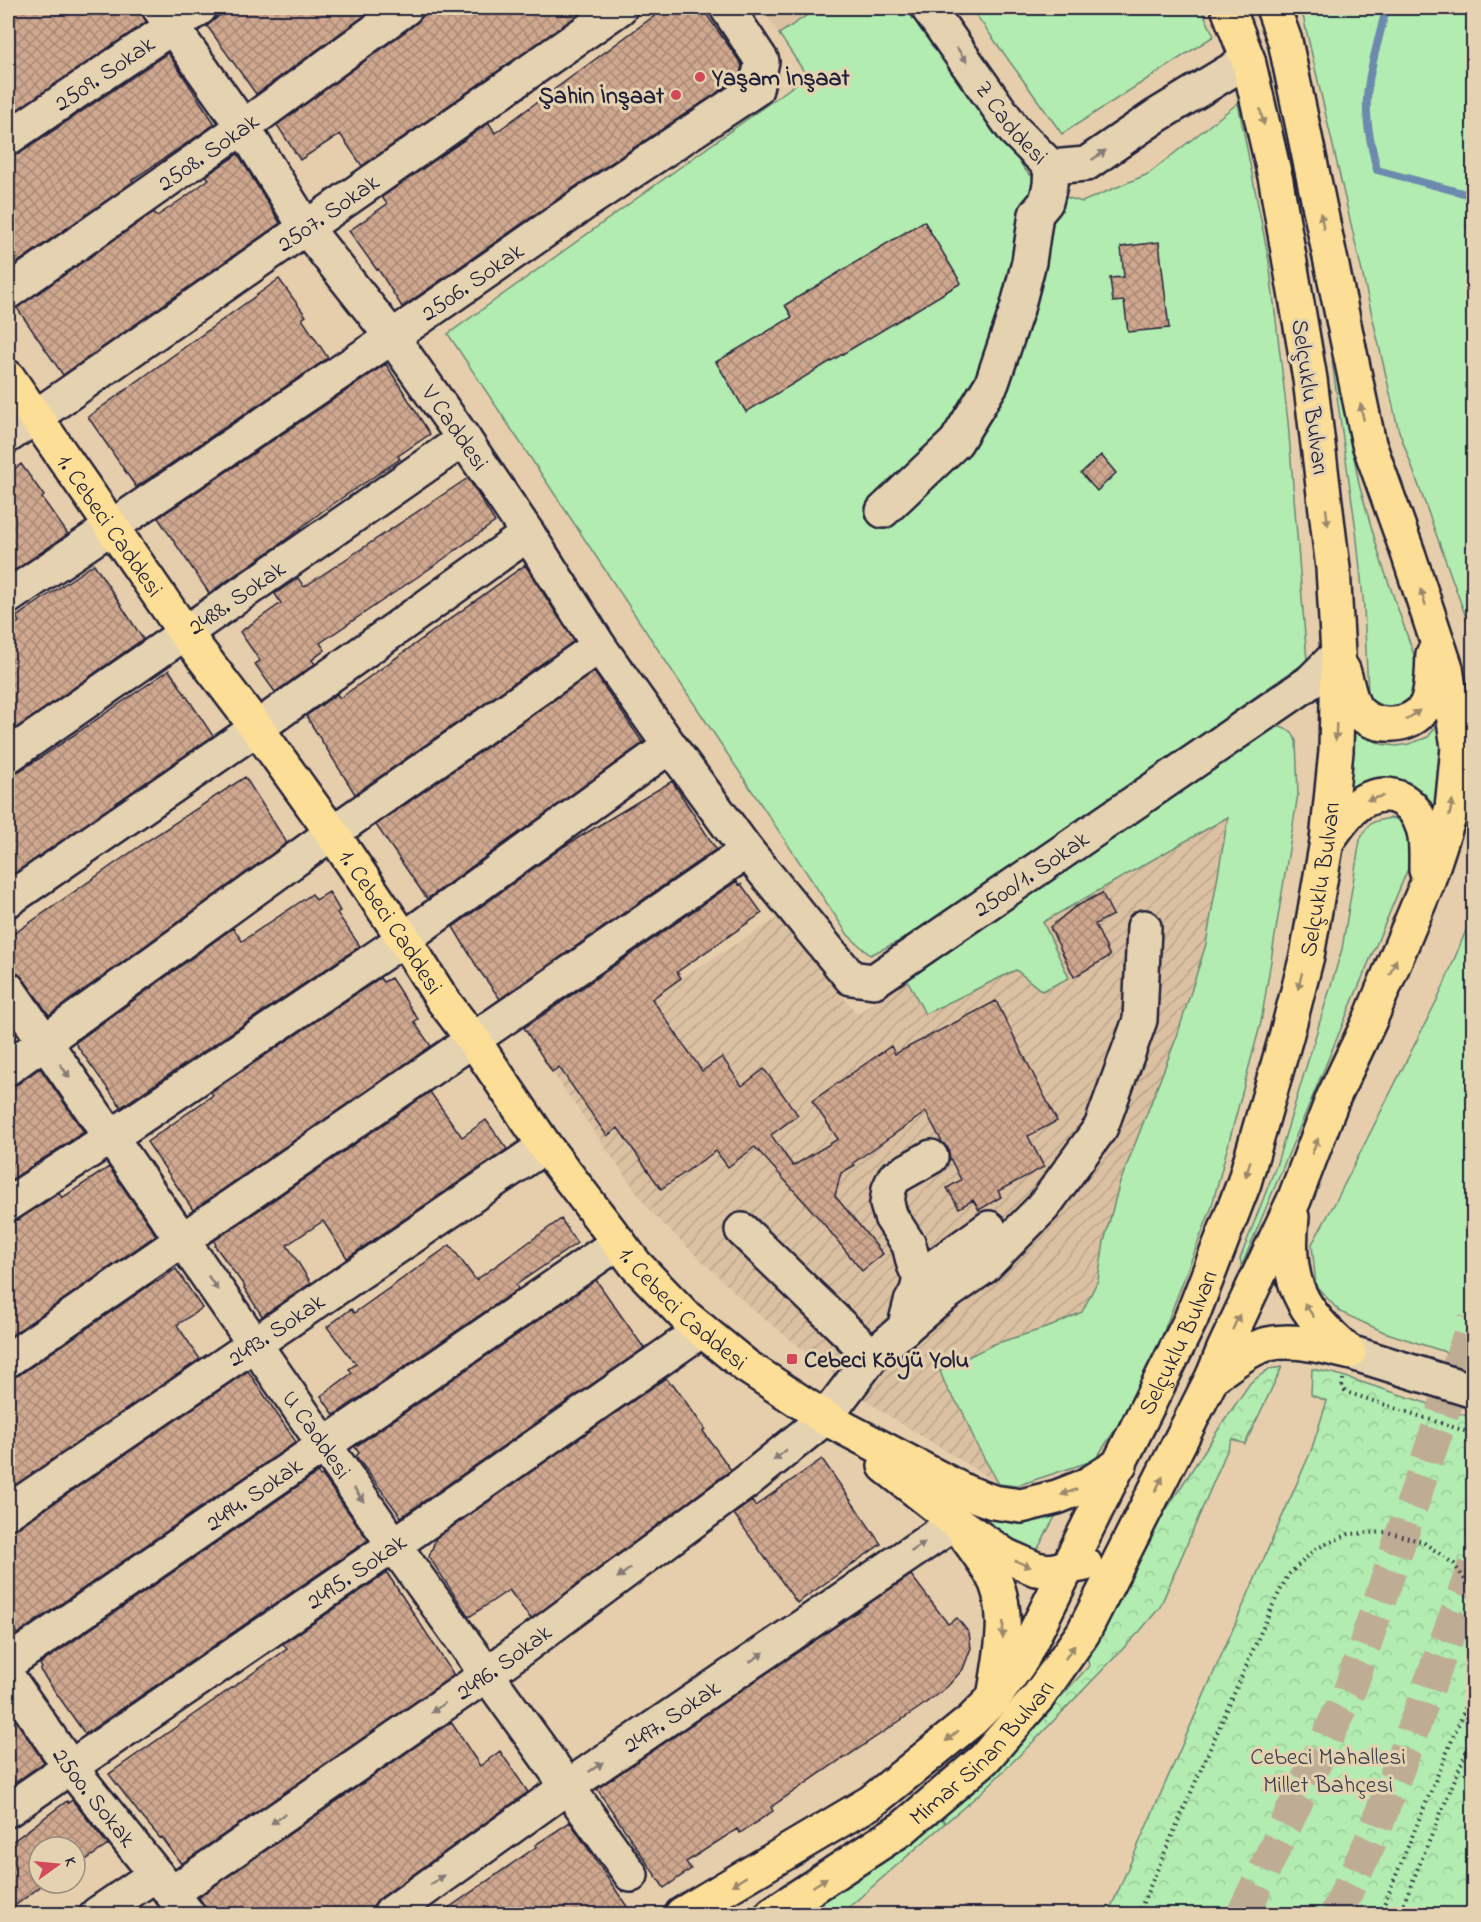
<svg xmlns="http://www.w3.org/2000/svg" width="1481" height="1922" font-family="'Indie Flower',sans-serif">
	<defs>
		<pattern id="industrial-furrows" width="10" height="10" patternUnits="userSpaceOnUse" patternTransform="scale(1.5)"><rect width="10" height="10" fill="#dbc0a1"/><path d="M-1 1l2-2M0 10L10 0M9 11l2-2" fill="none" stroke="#bca58c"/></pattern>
		<pattern id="park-crowns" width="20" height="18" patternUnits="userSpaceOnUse" patternTransform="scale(1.5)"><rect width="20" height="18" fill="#b2ecb0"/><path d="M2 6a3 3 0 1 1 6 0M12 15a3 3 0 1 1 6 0" fill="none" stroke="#99ca98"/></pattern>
		<pattern id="building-cross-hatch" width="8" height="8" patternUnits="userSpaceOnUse" patternTransform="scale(1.5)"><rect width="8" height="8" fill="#d0a88f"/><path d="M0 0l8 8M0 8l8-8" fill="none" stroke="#a88876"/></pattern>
	</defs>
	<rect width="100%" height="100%" fill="#e6ceac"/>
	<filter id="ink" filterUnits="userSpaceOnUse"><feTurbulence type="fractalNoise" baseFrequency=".0167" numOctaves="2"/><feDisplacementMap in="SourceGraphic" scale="12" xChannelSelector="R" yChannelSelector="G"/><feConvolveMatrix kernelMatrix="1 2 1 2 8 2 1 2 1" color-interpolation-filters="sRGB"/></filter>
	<g filter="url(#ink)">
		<path fill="#dbc0a1" d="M761,8H818L779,34Z"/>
		<path fill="url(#industrial-furrows)" d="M1228,817L1206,944L1177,1036L1119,1185L1104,1242L1098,1280L1082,1312L1052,1326L947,1389L962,1410L976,1444L999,1484L878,1409L753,1310L650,1211L552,1072L575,1057L602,1033L681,978L778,918L857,1014L907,979L925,1014L1016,970L1045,928L1043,922Z"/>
		<path fill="#b2ecb0" stroke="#6a8776" stroke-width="1.5" d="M818,8H906L1026,171L1049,192L1082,202L1148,174L1238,103L1269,261L1288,422L1307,661L914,934L870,955L848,935L448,334L807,76L779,34Z
			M971,8H1201L1214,36L1062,134Z
			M1299,8H1473V637L1398,428L1303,16Z
			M1332,361L1339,376L1359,484L1381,561L1413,652L1420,682L1417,703L1389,713L1371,701L1368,693L1364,608L1356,530Z
			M1439,723L1441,739L1439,806L1436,813L1427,796L1412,784L1397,780L1348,797L1355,730L1381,744L1397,746L1409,744L1428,737Z
			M1281,727L1292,732L1296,741L1298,794L1261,1022L1211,1209L1150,1367L1123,1418L1095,1460L1016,1486L999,1484L976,1444L962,1410L947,1389L940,1371L994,1344L1052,1326L1082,1312L1098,1280L1104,1242L1119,1185L1177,1036L1206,944L1228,817L1043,922L1069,978L1042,991L1016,970L925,1014L907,979L1272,728Z
			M1393,818L1403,822L1412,830V859L1242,1265L1240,1259L1276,1166L1342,949L1360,840C1369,821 1374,820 1393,818Z
			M1473,913L1474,1341L1467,1359L1384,1332L1340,1312L1316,1286L1312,1244L1336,1201L1441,992Z
			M973,1512C1004,1517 1024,1523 1056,1515L1037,1550L1009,1537Z
			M939,1813L945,1823L841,1914H793Z"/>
		<path fill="url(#park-crowns)" stroke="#6a8776" stroke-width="1.5" d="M1282,1367L1245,1444L1232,1439L1160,1607L1140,1631L1040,1735L983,1791L945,1823L939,1813L1001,1762L1089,1666L1088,1661H1085L1075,1669L1164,1513L1218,1430L1250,1383L1269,1369Z
			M1312,1369L1336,1374L1473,1418V1914H1108L1311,1451L1327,1401L1311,1395Z"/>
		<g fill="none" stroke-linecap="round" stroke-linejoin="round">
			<path stroke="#6c8aae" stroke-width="8" d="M1386,8C1381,32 1373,56 1369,81C1363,111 1370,141 1377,170L1474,196
				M1469,226L1474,212"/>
		</g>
		<path fill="url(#building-cross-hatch)" stroke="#22223b" stroke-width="1.5" d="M8,8H141L146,22L8,116Z
			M229,8H375L256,94L207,26Z
			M424,8H588L362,166L340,134L300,160L277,125L417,23L423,16Z
			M665,8H702L742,65L740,74L714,95L579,184L402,307L378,269L377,270L349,231L387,204L382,197L489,123L495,133Z
			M168,53L215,124L132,180L133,182L8,269V156L19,154Z
			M238,154L280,223L63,375L17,308L154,212L157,216L188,195L209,179L206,176Z
			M924,221L961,283L746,412L716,362L792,317L785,305Z
			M1159,242L1169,328L1128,332L1124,301L1113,302L1110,278L1124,277L1121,247Z
			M279,279L306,316L302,319L328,358L136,487L88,417Z
			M386,364L430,434L398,456L400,459L324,510L276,547L209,593L158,518Z
			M1101,455L1116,473L1097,491L1081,473Z
			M21,464L44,496L42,498L68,534L8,575V474Z
			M468,478L495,522L435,565L320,643L325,650L312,660L315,664L275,692L255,664L260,661L240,632L281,603L275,594L298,578L304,587Z
			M94,564L143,639L8,734V630L19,622L16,617Z
			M525,565L574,641L355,794L306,716L337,694L340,698Z
			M169,670L213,736L8,878V774L19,771L40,758Z
			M594,672L643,743L427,899L376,825Z
			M245,777L287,843L49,1015L23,978L16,972L8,970V938L147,841Z
			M672,781L716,849L500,999L479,970L453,927L563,847Z
			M737,881L739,885L741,884L762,913L677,972L681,978L652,999L702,1071L722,1057L742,1086L764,1069L798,1115L771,1135L793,1166L838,1139L812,1101L891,1046L895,1054L996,1001L1057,1121L1028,1136L1044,1167L998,1191L1001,1197L979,1210L973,1200L959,1208L947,1188L961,1180L950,1158L948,1148L942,1142L926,1112L853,1163L855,1165L841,1173L835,1196L883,1254L862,1271L823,1223L755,1147L728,1167L716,1151L661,1189L618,1128L607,1136L559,1067L552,1072L524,1028Z
			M329,892L340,911L337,913L360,946L121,1107L75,1043L233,928L242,941L312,894L316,900Z
			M1102,893L1113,915L1095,924L1110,956L1074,977L1050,927L1075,907Z
			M380,978L383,982L391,978L418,1019L414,1022L431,1046L193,1210L147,1142L213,1095L211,1092Z
			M8,1021L17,1035L8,1042Z
			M40,1068L84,1132L8,1182V1088L19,1083Z
			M430,1092L462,1137L486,1120L507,1149L347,1258L323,1221L287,1245L311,1283L262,1316L244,1288L245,1287L215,1246L216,1245L214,1241Z
			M109,1167L156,1235L8,1338V1222L18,1220L59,1193L62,1198Z
			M561,1219L577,1243L516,1285L518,1289L334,1415L321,1396L352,1373L349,1369L356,1364L327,1327L351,1309L354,1313L450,1245L476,1280Z
			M176,1269L202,1308L177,1325L200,1359L8,1490V1378L19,1375L156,1281L157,1282Z
			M596,1280L644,1348L401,1517L356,1456L359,1453L355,1447Z
			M248,1371L296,1442L17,1634L8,1621V1530L19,1527Z
			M666,1378L671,1385L673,1384L705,1429L703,1431L731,1470L531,1619L509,1590L469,1617L429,1557L436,1538Z
			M822,1459L881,1544L797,1603L734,1514L752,1501L755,1506Z
			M317,1473L320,1476L322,1475L368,1540L85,1734L40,1670L42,1668L40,1664Z
			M387,1573L454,1675L181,1864L162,1837L160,1838L138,1812L109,1774L287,1649L283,1644Z
			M911,1575L948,1624L957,1618L969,1633L971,1648L963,1669L947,1687L919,1708L843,1759V1758L771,1807L773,1811L740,1833L737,1829L686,1862L691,1869L664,1888L597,1789Z
			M8,1709L44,1762L8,1788Z
			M451,1722L480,1766L500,1751L528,1792L379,1899L372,1909L365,1914H210L199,1898L203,1894Z
			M72,1800L108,1845L75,1867V1847H39V1883H45L8,1911V1845L67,1801L68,1803Z
			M570,1822L632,1914H440L536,1847L535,1845Z"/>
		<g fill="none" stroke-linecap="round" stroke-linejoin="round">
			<path stroke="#bfac95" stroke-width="33" stroke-dasharray="33 16" stroke-linecap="butt" d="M1243,1914L1349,1692L1474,1320
				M1336,1914L1372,1838L1474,1566"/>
			<g stroke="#22223b" stroke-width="38">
				<g id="minor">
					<path id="s1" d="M159,8L243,127L306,228L392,337L464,439L528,534L599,646L670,746L747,851L851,978L874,981L1310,682L1338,654"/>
					<path id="s2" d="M928,8L1014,130L1051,167L1086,164L1156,116L1248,60"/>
					<path id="s3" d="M8,138L200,8"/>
					<path id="s4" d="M8,292L243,127L406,8"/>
					<path id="s5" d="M8,436L620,8"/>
					<path d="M883,511L956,442L992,383L1017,309L1029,262L1036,214L1046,202L1050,185L1051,167"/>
					<path id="s6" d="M8,597L392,337L589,200L756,89L762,61L727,8"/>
					<path id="s7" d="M8,756L464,439"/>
					<path d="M8,900L257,728L528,534"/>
					<path id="s8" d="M8,989L394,1545L631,1875"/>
					<path d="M8,1068L332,833L599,646"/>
					<path d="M8,1204L111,1137L404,939L670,746"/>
					<path d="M742,1230L872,1356"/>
					<path d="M920,1277L989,1228"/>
					<path d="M904,1329L911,1302L917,1291L920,1277L914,1265L909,1245L891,1217L887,1204L889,1189L894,1178L931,1157"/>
					<path d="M1349,1352L1474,1391"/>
					<path d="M8,1360L747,851"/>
					<path id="s9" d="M8,1512L545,1146"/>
					<path id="s10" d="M8,1663L619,1242"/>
					<path id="s11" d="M8,1677L70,1767L188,1914"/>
					<path id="s12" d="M8,1810L394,1545L702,1330"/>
					<path id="s13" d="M172,1893L486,1675L746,1482L825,1418L872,1356L936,1301L984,1267L1043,1207L1101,1127L1140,1020L1144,927"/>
					<path d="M97,1914L156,1874"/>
					<path id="s14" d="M390,1914L567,1787L956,1522"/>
				</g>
			</g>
			<g stroke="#22223b" stroke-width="38">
				<g id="major">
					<path id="s15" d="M8,377L185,633L257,728L332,833L404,939L442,999L474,1041L545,1146L636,1265L686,1317L746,1366L825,1418L966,1492L993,1502L1021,1506L1057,1497L1085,1486L1120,1464"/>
					<path d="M1343,670C1347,681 1349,696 1354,706C1369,731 1412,730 1426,705C1433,690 1432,670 1433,654"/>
					<path d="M1327,841C1337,828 1349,808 1365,800C1393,787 1414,801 1423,828C1427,840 1426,857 1426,870"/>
					<path d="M1292,1217C1285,1283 1300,1310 1349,1352"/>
					<path d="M1213,1376C1227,1367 1241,1355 1256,1348C1283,1335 1320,1346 1348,1352"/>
					<path d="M885,1466L956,1522L1006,1556L1036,1569L1050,1571L1085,1564"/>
					<path d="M967,1538C975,1549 984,1561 991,1573C1012,1609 1001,1653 995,1692"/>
					<path id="s16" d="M682,1914L871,1802L972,1720L995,1697L1022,1659L1191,1319L1244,1183L1286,1037L1307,956L1327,841L1336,751L1338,654L1333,568L1310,379L1276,181L1248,60L1228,8"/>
					<path id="s17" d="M772,1914L903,1828L984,1759L1038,1697L1083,1633L1213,1376L1224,1349L1294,1200L1333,1098L1370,1020L1427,884L1452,808L1458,747L1446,668L1408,553L1369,444L1285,41L1273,8"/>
				</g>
			</g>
			<path stroke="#22223b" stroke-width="4" stroke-dasharray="1.5 4.5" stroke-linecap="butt" d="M1343,1379L1342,1387L1346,1392L1474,1434
				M1138,1914L1271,1609L1288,1575L1315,1549L1349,1534L1387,1532L1423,1542L1454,1564L1474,1593
				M1380,1914L1474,1687
				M1399,1914L1474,1733"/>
			<use href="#minor" stroke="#e5d2b0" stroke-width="33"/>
			<use href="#major" stroke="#fdde96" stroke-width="33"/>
		</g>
		<defs><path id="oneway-solid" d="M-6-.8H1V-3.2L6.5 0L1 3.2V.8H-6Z" transform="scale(1.5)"/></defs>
		<g fill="#847a76">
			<use href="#oneway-solid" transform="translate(962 55) rotate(55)"/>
			<use href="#oneway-solid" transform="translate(1099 155) rotate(-34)"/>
			<use href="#oneway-solid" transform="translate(65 1071) rotate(55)"/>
			<use href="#oneway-solid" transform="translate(213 1283) rotate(56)"/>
			<use href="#oneway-solid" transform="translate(780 1455) rotate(141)"/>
			<use href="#oneway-solid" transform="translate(359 1495) rotate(55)"/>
			<use href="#oneway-solid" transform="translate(918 1547) rotate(-34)"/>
			<use href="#oneway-solid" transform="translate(624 1573) rotate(144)"/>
			<use href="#oneway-solid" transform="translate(757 1657) rotate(-34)"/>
			<use href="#oneway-solid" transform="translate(438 1708) rotate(145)"/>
			<use href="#oneway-solid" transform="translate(596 1767) rotate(-34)"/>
			<use href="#oneway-solid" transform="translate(278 1819) rotate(145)"/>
			<use href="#oneway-solid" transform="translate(437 1880) rotate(-36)"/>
		</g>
		<g fill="#9a896d">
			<use href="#oneway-solid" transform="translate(1262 117) rotate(77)"/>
			<use href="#oneway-solid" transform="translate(1322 221) rotate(-102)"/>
			<use href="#oneway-solid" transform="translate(1362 412) rotate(-102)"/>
			<use href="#oneway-solid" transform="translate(1327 517) rotate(83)"/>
			<use href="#oneway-solid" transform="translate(1423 597) rotate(-108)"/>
			<use href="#oneway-solid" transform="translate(1413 715) rotate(-35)"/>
			<use href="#oneway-solid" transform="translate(1336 732) rotate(92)"/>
			<use href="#oneway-solid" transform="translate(1375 798) rotate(166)"/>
			<use href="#oneway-solid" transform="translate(1451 808) rotate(-79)"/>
			<use href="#oneway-solid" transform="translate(1393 967) rotate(-66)"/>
			<use href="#oneway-solid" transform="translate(1300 981) rotate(104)"/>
			<use href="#oneway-solid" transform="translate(1315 1146) rotate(-69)"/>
			<use href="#oneway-solid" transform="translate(1248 1169) rotate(106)"/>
			<use href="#oneway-solid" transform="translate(1309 1310) rotate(-124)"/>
			<use href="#oneway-solid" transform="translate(1236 1322) rotate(-65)"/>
			<use href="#oneway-solid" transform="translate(1159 1484) rotate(-63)"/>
			<use href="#oneway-solid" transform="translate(1069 1492) rotate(159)"/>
			<use href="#oneway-solid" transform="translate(1023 1564) rotate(23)"/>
			<use href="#oneway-solid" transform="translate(1003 1630) rotate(92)"/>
			<use href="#oneway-solid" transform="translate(1070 1652) rotate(-55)"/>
			<use href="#oneway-solid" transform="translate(952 1736) rotate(141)"/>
			<use href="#oneway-solid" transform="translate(739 1881) rotate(149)"/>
			<use href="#oneway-solid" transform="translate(820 1882) rotate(-33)"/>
		</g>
	</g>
	<g fill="#d1495b" stroke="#e5d2b0" stroke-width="2">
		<circle cx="700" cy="77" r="6"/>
		<circle cx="676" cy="95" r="6"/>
		<rect x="786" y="1353" width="12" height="12" rx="3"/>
	</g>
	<g text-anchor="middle" stroke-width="6" stroke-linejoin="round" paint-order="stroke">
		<g font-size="24" fill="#22223b" stroke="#e5d2b0">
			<text dy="8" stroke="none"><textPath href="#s3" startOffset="116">2509. Sokak</textPath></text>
			<text dy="8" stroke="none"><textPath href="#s2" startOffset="142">Z Caddesi</textPath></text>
			<text dy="8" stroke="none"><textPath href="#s4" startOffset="244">2508. Sokak</textPath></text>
			<text dy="8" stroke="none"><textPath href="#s5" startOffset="390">2507. Sokak</textPath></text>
			<text dy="8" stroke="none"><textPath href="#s6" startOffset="561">2506. Sokak</textPath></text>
			<text transform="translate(1311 397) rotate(82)" y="8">Selçuklu Bulvarı</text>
			<text dy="8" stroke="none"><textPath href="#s1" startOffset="514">V Caddesi</textPath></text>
			<text dy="8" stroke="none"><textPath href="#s15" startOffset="180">1. Cebeci Caddesi</textPath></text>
			<text dy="8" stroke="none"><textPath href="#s7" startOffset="278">2488. Sokak</textPath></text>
			<text dy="8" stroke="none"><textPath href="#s1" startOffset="1406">2500/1. Sokak</textPath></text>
			<text dy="8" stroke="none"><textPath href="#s16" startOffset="1268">Selçuklu Bulvarı</textPath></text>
			<text dy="8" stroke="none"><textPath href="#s15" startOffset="666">1. Cebeci Caddesi</textPath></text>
			<text dy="8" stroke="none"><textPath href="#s15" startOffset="1152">1. Cebeci Caddesi</textPath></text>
			<text dy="8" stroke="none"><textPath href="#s9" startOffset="324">2493. Sokak</textPath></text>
			<text dy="8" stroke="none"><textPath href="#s16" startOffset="782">Selçuklu Bulvarı</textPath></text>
			<text dy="8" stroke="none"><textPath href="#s8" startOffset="542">U Caddesi</textPath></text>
			<text dy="8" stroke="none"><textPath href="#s10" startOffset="298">2494. Sokak</textPath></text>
			<text dy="8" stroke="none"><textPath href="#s12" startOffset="422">2495. Sokak</textPath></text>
			<text dy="8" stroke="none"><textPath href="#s13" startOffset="404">2496. Sokak</textPath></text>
			<text dy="8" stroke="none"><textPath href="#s14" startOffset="344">2497. Sokak</textPath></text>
			<text dy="8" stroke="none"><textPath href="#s17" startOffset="266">Mimar Sinan Bulvarı</textPath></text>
			<text dy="8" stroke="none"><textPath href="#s11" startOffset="148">2500. Sokak</textPath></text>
		</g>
		<g font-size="24" font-weight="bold" fill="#22223b" stroke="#e5d2b0" text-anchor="start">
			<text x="712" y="85">Yaşam İnşaat</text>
			<text x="664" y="103" text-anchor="end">Şahin İnşaat</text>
			<text x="804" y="1367">Cebeci Köyü Yolu</text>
		</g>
		<g font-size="24" fill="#38404d" stroke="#e5d2b0">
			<text x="1328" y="1764">Cebeci Mahallesi<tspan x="1328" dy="28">Millet Bahçesi</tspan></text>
		</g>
	</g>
	<rect width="1481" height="1922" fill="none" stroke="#e5d2b0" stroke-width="30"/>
	<rect x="15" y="15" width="1451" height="1892" fill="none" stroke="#22223b" stroke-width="2" filter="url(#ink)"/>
	<g transform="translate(57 1865) rotate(75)"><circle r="28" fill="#e5d2b0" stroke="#978c81" stroke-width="1.5"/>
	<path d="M0-4.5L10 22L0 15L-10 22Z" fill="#d1495b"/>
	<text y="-9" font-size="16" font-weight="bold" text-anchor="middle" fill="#22223b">K</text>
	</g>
</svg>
